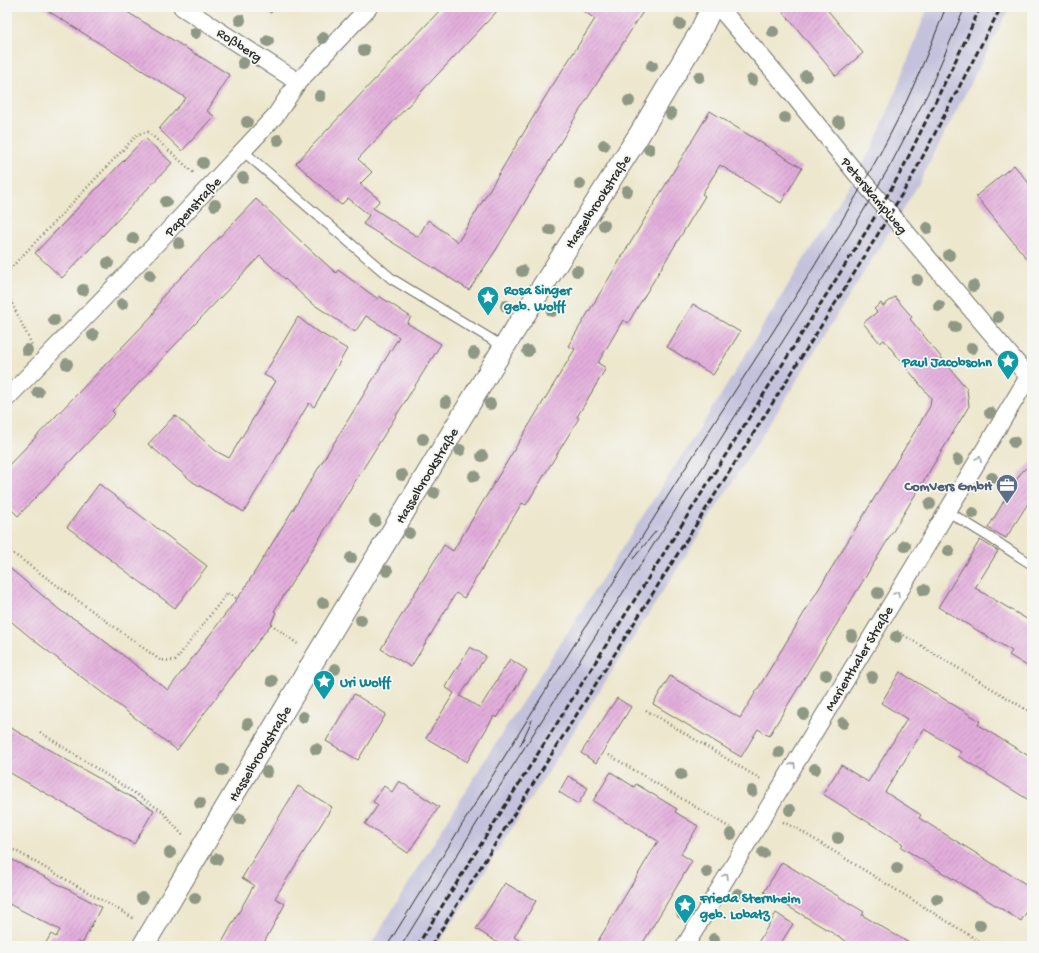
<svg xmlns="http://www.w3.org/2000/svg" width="1039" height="953" font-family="'Gochi Hand',sans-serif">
	<defs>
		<pattern id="building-hatch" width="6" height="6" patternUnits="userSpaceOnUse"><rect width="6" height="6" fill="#e3addc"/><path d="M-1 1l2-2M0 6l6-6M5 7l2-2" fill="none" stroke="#b88db3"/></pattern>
	</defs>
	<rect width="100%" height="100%" fill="#f6f6f2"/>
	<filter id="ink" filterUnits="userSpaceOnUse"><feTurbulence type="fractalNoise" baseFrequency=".025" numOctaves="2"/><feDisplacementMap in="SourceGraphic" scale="8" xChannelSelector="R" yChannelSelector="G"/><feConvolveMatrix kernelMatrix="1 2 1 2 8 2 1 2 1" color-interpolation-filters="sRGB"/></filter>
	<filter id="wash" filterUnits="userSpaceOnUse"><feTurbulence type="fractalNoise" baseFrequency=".012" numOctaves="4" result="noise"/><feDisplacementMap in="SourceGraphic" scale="16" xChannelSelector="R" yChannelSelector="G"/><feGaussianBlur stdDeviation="0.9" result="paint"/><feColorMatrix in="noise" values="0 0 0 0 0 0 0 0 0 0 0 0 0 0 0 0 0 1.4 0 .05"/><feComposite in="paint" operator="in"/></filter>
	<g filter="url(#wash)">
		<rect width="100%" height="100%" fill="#ede7cd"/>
		<path fill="#c3c1db" d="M928,7H1010L918,185L784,401L437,946H370L493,747L716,403L872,148L891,104Z"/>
		<g id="blocks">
			<path fill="url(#building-hatch)" d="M42,7H119L230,75L207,111L214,116L182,151L159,129L186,98Z
				M261,7H275L271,13Z
				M443,7H501L358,159L372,172L360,184L380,200L373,208L418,237L428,220L458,242L547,94L595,19L578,7H646L578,113L496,250L469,290L363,224L369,215L348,198L341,205L296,163Z
				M779,7H825L863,53L836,76Z
				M710,111L802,168L781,203L720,165L702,194L705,196L628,323L623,320L598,363L606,368L577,417L579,418L526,505L522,503L464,598L456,593L411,667L381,649L444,545L453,551L467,528L575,349L568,346Z
				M145,138L172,163L62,278L35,253Z
				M1014,165L1032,187V265L976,196Z
				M256,199L304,244L336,273L338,270L378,299L379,296L411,317L407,323L441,344L274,611L276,612L271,624L177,750L36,642L7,618V566L61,611L81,623L168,690L243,591L399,337L366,316L355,332L310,302L260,256L112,411L115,414L18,516L7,505V467L152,316L163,296Z
				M895,297L912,317L910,319L967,389L969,406L769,736L758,729L741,757L653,704L670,676L740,718L920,423L930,406L931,398L884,340L880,343L863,323L877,312L874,309L881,303L883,306Z
				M693,304L740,332L713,375L667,347Z
				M298,317L312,328L347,349L314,407L309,403L244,512L193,482L148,444L175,415L216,451L229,458L276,381L264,375Z
				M1032,462V497L1006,538L988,528L1020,474Z
				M99,484L207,566L175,608L67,527Z
				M980,540L998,551L975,588L1030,621L1028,625L1032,628V669L1009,655L1012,651L938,607Z
				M470,647L486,656L460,696L480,708L510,659L527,670L497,718L494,716L467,762L426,738L454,693L445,687Z
				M900,672L980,721L978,725L1032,758V802L958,756L961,752L924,729L885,792L921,815L919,818L1032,888V903L1021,921L901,847L903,844L823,794L841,765L868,782L907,719L881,703Z
				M354,694L386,714L358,760L326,741Z
				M617,698L631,707L596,763L581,753Z
				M11,728L154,810L134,844L7,771V735Z
				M611,772L634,787L636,784L677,809L675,812L698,826L681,854L692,861L641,946H595L658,841L593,801Z
				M568,776L588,788L578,804L559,792Z
				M399,781L439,807L408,853L365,824L378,805L373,802L384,786L392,792Z
				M298,786L332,807L275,898L285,904L262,946H220L254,885L242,878Z
				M7,857L101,907L82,944L78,941L75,946H44L51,934L56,937L60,930L7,903Z
				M782,862L864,912L862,915L914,946H846L844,945L846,941L764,892Z
				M505,883L536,901L514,937L523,943L521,946H503L476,929Z
				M776,913L793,924L779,946H756Z"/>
		</g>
	</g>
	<g filter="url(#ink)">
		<use href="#blocks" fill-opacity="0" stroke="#6f6d64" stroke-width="1"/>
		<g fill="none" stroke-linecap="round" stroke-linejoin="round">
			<g stroke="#6f6d64" stroke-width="11">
				<path id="service" d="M243,151L392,279L504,347
					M947,511L986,535L1031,564"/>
			</g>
			<g stroke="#6f6d64" stroke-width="19">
				<path id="minor" d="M182,7L298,82
					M719,7L782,81L855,172L1032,381
					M7,398L153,247L276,115L298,82L369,7
					M685,946L1032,371"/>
			</g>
			<g stroke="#6f6d64" stroke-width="23">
				<path id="tertiary" d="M143,946L316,657L504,347L639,135L700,32L712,7"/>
			</g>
			<path stroke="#6f6d64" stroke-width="2.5" stroke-dasharray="1 3" stroke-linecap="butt" d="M7,272L138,134L148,132L195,174
				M7,293L32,345
				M7,549L160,660L175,661L228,592L236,598
				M271,624L299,645
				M897,631L1032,713
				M646,710L762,780
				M40,732L162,811L184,837
				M609,755L732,829
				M783,822L796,828L987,946
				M7,846L135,919
				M712,940L722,946"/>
			<use href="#service" stroke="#fff" stroke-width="9"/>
			<use href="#minor" stroke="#fff" stroke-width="17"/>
			<use href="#tertiary" stroke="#fff" stroke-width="21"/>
			<path stroke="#2b2b2b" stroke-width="1" d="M633,559L656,531
				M520,746L532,720
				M387,946C488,782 590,619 693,456C756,357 822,260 878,157C905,109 926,58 946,7
				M401,946L488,805L835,259L891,164L928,93L965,7"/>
			<path stroke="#2b2b2b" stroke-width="3" stroke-dasharray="6 3" stroke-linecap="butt" d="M417,946L867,230L902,170L967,37L980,7
				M431,946L860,264L911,179L1001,7"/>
		</g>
		<g fill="#8f9884">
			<circle cx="240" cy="20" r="6"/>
			<circle cx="680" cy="24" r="6"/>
			<circle cx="773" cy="32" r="6"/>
			<circle cx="195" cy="33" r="6"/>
			<circle cx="323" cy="38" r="6"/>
			<circle cx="268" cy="41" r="6"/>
			<circle cx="364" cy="50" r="6"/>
			<circle cx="243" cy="63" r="6"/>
			<circle cx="652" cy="66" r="6"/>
			<circle cx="806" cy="76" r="6"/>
			<circle cx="699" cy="77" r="6"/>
			<circle cx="752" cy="80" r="6"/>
			<circle cx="320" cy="96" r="6"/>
			<circle cx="629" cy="101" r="6"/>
			<circle cx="671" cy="114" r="6"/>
			<circle cx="785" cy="118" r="6"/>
			<circle cx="247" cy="122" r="6"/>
			<circle cx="839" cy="122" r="6"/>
			<circle cx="278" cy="140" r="6"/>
			<circle cx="604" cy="145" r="6"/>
			<circle cx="649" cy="149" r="6"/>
			<circle cx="203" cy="163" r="6"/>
			<circle cx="243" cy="178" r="6"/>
			<circle cx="580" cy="184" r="6"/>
			<circle cx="627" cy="191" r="6"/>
			<circle cx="166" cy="202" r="6"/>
			<circle cx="215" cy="205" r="6"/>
			<circle cx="604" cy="225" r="6"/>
			<circle cx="927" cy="228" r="6"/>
			<circle cx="550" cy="230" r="6"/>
			<circle cx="133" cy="238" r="6"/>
			<circle cx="179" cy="243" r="6"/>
			<circle cx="949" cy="255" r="6"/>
			<circle cx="108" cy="263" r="6"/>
			<circle cx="522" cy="271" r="6"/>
			<circle cx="577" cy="271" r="6"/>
			<circle cx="150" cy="275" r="6"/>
			<circle cx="917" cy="280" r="6"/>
			<circle cx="973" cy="286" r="6"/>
			<circle cx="83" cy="290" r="6"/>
			<circle cx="122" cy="304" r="6"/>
			<circle cx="506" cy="306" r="6"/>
			<circle cx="939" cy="306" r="6"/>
			<circle cx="552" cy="311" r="6"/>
			<circle cx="998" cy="317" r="6"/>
			<circle cx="54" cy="320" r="6"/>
			<circle cx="955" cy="327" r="6"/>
			<circle cx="93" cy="335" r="6"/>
			<circle cx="972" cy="348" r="6"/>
			<circle cx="27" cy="350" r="6"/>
			<circle cx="528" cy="351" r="6"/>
			<circle cx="474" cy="353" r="6"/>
			<circle cx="67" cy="364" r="6"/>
			<circle cx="38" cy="392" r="6"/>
			<circle cx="446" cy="402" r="6"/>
			<circle cx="490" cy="404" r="6"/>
			<circle cx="990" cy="413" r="6"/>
			<circle cx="423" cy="439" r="6"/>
			<circle cx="1014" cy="442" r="6"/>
			<circle cx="460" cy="450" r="6"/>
			<circle cx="482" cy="456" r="6"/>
			<circle cx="958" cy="460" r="6"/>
			<circle cx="402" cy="475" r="6"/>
			<circle cx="474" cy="476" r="6"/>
			<circle cx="992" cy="478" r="6"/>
			<circle cx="434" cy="493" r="6"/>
			<circle cx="930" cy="504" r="6"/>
			<circle cx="973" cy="513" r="6"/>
			<circle cx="375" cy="521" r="6"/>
			<circle cx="409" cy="533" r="6"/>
			<circle cx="905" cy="546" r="6"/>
			<circle cx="949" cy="551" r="6"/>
			<circle cx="351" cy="558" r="6"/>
			<circle cx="387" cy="571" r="6"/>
			<circle cx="924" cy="590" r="6"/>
			<circle cx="878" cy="593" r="6"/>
			<circle cx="323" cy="603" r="6"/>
			<circle cx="361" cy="620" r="6"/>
			<circle cx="852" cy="636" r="6"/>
			<circle cx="896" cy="637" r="6"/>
			<circle cx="335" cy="669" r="6"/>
			<circle cx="826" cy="675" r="6"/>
			<circle cx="872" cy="677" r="6"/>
			<circle cx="272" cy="681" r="6"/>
			<circle cx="804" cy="714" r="6"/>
			<circle cx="303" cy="717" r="6"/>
			<circle cx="843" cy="723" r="6"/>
			<circle cx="248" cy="724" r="6"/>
			<circle cx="316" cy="749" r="6"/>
			<circle cx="779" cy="752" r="6"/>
			<circle cx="815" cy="769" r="6"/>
			<circle cx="222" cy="770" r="6"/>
			<circle cx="267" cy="772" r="6"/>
			<circle cx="681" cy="774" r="6"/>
			<circle cx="752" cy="791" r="6"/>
			<circle cx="200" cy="803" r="6"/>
			<circle cx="790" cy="810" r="6"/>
			<circle cx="240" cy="819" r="6"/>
			<circle cx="731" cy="834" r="6"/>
			<circle cx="838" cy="838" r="6"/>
			<circle cx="170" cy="853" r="6"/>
			<circle cx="763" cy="853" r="6"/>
			<circle cx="217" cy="859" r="6"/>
			<circle cx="897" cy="868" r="6"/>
			<circle cx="707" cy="872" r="6"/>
			<circle cx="738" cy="894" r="6"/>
			<circle cx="142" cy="898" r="6"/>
			<circle cx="195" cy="898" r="6"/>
			<circle cx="937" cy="899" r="6"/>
			<circle cx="682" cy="913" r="6"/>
			<circle cx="980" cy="925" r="6"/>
			<circle cx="714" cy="939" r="6"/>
		</g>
		<defs><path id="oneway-chevron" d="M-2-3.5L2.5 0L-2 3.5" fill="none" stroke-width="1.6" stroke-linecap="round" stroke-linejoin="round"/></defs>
		<g stroke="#a0a0a0">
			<use href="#oneway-chevron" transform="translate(979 459) rotate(-59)"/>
			<use href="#oneway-chevron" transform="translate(897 594) rotate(-59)"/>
			<use href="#oneway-chevron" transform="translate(793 765) rotate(-59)"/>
			<use href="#oneway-chevron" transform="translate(726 876) rotate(-59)"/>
		</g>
	</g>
	<defs>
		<g id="sight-pin" transform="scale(1.15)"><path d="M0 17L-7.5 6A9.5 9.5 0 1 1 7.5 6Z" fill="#0f9aa8" stroke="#f6f6f2"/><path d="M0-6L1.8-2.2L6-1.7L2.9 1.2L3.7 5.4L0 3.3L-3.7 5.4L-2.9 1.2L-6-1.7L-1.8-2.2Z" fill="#fff"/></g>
		<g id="office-pin" transform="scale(1.15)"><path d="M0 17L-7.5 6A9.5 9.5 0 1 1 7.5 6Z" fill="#5c6f8a" stroke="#f6f6f2"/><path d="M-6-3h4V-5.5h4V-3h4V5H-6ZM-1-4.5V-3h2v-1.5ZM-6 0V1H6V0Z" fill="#fff"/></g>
	</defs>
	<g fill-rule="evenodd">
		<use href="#sight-pin" x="488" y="297"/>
		<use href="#sight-pin" x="1008" y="361"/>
		<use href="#office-pin" x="1007" y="485"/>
		<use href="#sight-pin" x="324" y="681"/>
		<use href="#sight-pin" x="685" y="905"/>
	</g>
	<g text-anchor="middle" stroke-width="3.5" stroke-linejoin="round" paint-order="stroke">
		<g font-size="14" fill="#2b2b2b" stroke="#f6f6f2">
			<text transform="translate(240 44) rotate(33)" y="5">Roßberg</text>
			<text transform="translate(875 195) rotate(50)" y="5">Peterskampweg</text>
			<text transform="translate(597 201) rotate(-57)" y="5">Hasselbrookstraße</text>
			<text transform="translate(192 206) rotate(-47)" y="5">Papenstraße</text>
			<text transform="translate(426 475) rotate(-59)" y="5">Hasselbrookstraße</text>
			<text transform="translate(858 658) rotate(-59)" y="5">Marienthaler Straße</text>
			<text transform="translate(259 753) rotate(-59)" y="5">Hasselbrookstraße</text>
		</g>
		<g font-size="14" font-weight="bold" fill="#0d838f" stroke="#f6f6f2" text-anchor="start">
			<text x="504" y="294">Rosa Singer<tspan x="504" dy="16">geb. Wolff</tspan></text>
			<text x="992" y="366" text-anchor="end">Paul Jacobsohn</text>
			<text x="340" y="686">Uri Wolff</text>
			<text x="700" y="902">Frieda Sternheim<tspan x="700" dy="16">geb. Lobatz</tspan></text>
		</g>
		<g font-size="14" font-weight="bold" fill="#4e5e75" stroke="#f6f6f2" text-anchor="end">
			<text x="992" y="490">ComVers GmbH</text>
		</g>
	</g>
	<rect width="1039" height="953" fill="none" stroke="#f6f6f2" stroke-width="24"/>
</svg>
